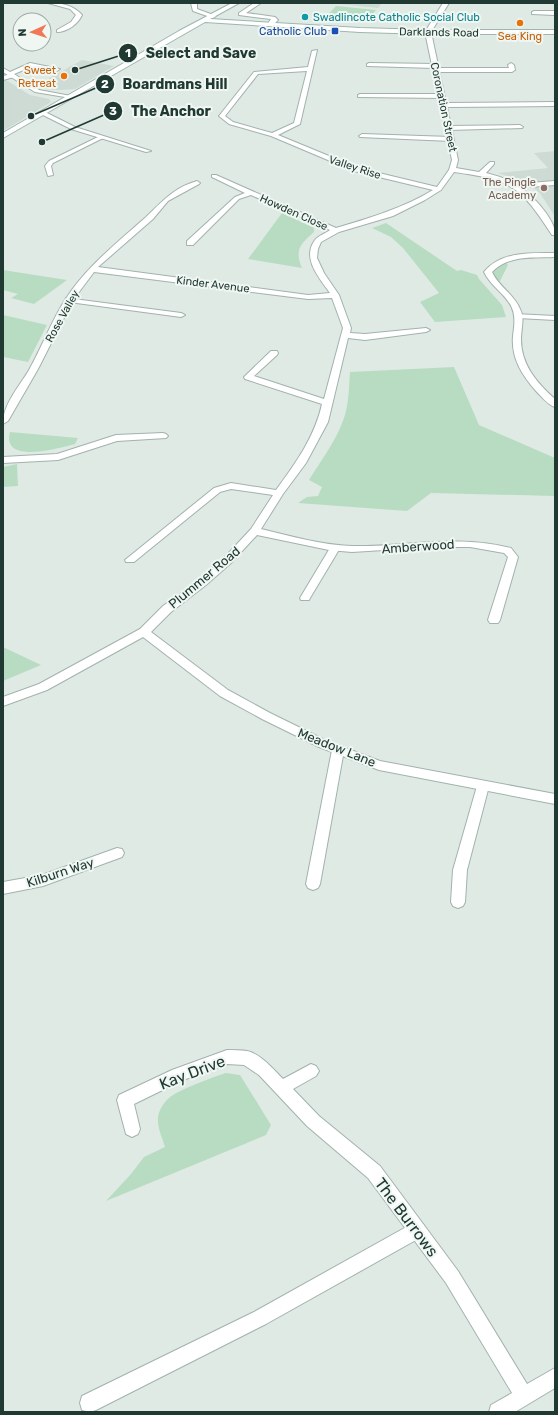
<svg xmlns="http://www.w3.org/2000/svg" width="558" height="1415" font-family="Rubik,sans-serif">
	<rect width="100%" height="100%" fill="#dfeae5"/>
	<path fill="#cedad4" d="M331,3H382L378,8Z
		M82,60L114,66L75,89L58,90L46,89L37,85Z
		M3,78L30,95L49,99L51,102L3,131Z
		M555,151V217L540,193L525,182L498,173L548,168L534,153Z"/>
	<path fill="#b8dcc1" d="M336,6L376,10L366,22L324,19Z
		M282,213L314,228V232C301,244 294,249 302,268L248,259Z
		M386,223L457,271L461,270L477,275L479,279L502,305L506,317L435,322L420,302L439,293L403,248L391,237L372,228Z
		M505,262L508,265L500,281L495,280L493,271L497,266Z
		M3,270L67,280L34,304L11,298L18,294L3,290Z
		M3,315L47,325L28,362L3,357Z
		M454,367L479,425L555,458V496L431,493L407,511L298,503L307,497L318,496L322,487L309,480C322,459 338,438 345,415C349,401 349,386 350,372Z
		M10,432L78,438L75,444C60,448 1,465 10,432Z
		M17,464L18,486L3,487V467Z
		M3,647L41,665L3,681Z
		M226,1073L240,1075L271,1125L266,1135L106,1201L131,1174L144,1157L165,1147C162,1137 157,1127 158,1117C159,1110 164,1102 169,1098C176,1091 215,1076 226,1073Z"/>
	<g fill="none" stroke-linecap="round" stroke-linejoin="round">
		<g stroke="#a2b2ac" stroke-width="2">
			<path id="lane" d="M254,3H261L246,13L275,17L278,20L272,26L267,25L271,19L239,15V13Z
				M534,11H555V15L532,14V12Z
				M369,63L435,64L438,66L435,68L367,66V64Z
				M511,63L514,65L515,70L512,72H436L433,70L436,68H509L508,65Z
				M12,74L15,76L14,77L3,80V76Z
				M360,94H442L445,96L442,98L358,97V95Z
				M520,125L523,127L522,128L449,130L446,128L449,126Z
				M362,134L451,137L454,139L451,141L360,137L359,136Z
				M100,136L105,137L53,163L51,166L53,175L48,176L45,166L49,161Z
				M555,181V185L516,188L513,186L516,184Z
				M66,298L181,313L185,315L181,317L69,302L65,300Z
				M515,314L555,316V320L518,318H515Z
				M335,545L340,548L310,598L309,600H301L300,598L330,548Z
				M338,745L342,747L344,750L320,884L318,888L313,890L308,888L306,884L332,750L334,747Z
				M483,781L488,783L489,786L467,870L465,902L463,906L458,908L453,906L451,902L453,870L477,786L478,783Z
				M417,1221L423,1224L426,1230L423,1236L266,1324L96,1410L90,1412L82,1410L80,1403L82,1396L254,1312Z"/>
		</g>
		<g stroke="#a2b2ac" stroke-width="2">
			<path id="street" d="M48,3C62,3 73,5 82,15C78,24 67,32 57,32V30L71,22L76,15L70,9Z
				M191,3H197V9L216,16L213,18L193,11Z
				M443,3H449L431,32L446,103L555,102V106L447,107L458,160L456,168L479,172L490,162H494V164L486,173C512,179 530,191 546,213C551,221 555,226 555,235H552C520,186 512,180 454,172L441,190L425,200L393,216L339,232L321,242L318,249L317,258L324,273L339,295L351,328L350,333L365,334L426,328L430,330L426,332L365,340L348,338L328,422L306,463L283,494L261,529C291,536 321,545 352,546C406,547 456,534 511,548L518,557L500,620L498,623H490L488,620L508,557L504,553L470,547H432L352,552L329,550L257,535L231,563L206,585L171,612L151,632L228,690L270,713L327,741L380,761L555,794V804L379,770L319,747L262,719L220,696L143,637L47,690L3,706V697L39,684L140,629L163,606L198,581L223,559L251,529L273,495L231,489L220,492L134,562H126L125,560L214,488L231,483L276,490C296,463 315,436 322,404L245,379L244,377L271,351H277L278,353L277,355L254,376L324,399L343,328L332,298L308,299L94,272L73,300L38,369L8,421L3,424C3,404 19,387 29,370C42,347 51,322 65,300C86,267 117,243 146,217C163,201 173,188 197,181L200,183L199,184L168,201L153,219L98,267L308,295L330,293C320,279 301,258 315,240C318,236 326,233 330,230L251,195L239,199L193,245H187V241L235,197L245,193L212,177V175H216L336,228C370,218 403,208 433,190L354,171L271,136L229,124L219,116L254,72L308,67L312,51L317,50L300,124L278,135L358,168L437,187L449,170L452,160L425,32ZM307,71L294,123L272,133L233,122L225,116L258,74Z
				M30,63L60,69L57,71L31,67L14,74L39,90L71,96V98L35,92L3,72V68L10,72Z
				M41,112H45L75,127L151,151L146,152L71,129L41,114Z
				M555,253V257C533,258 508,255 492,272C499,287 514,294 520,309C525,318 521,329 521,339C521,365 537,383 555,399V407C548,405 541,396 536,391C522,375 511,358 513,336C514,327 516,317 512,308C506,294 491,287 484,272C501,251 531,253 555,253Z
				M163,433L166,434L168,436L166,438L117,441L58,460L3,463V457L57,454L116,435Z
				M117,848L122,849L124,853L122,857L43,886L3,894V882L42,875Z
				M227,1050C233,1050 240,1050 247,1051C261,1054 273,1069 283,1079L311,1064L316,1066L319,1071L316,1076L293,1089L319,1116L380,1166L458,1271L527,1384L555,1368V1388L515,1412H489L491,1405L512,1393L446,1283L368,1178L307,1126L259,1075L244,1065L227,1064L183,1080L134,1104L140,1129L138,1134L132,1137L126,1134L117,1100L119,1095L172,1070Z"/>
		</g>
		<g stroke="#9eb6ad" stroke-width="2">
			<path id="secondary" d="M232,3H239L210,19L360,28L428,30H555V34H428L360,32L205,22L3,138V133L179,31Z"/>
		</g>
		<use href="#lane" fill="#fff" fill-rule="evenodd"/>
		<use href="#street" fill="#fff" fill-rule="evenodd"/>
		<use href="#secondary" fill="#fff" fill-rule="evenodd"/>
	</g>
	<circle fill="#0f9aa8" stroke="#f0f7f3" stroke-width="1.5" cx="305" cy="17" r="4"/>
	<g fill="#e8710a" stroke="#f0f7f3" stroke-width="1.5">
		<circle cx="520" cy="23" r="4"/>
		<circle cx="64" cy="76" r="4"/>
	</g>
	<rect fill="#1a4fb4" stroke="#f0f7f3" stroke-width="1.5" x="331" y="27" width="8" height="8" rx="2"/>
	<circle fill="#8d6e63" stroke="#f0f7f3" stroke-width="1.5" cx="544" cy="188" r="4"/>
	<g text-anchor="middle" stroke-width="4" stroke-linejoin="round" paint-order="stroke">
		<g font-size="11" fill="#0d838f" stroke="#f0f7f3" text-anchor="start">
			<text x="313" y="21">Swadlincote Catholic Social Club</text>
		</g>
		<g font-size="11" fill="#164399" stroke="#f0f7f3" text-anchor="end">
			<text x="327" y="35">Catholic Club</text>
		</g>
		<g font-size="11" fill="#203a33" stroke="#f0f7f3">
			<text transform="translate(439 32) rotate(1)" y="4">Darklands Road</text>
			<text transform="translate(444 107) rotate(78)" y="4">Coronation Street</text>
			<text transform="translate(355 167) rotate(18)" y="4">Valley Rise</text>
			<text transform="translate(294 212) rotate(24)" y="4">Howden Close</text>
			<text transform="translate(213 284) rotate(7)" y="4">Kinder Avenue</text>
			<text transform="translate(62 316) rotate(-61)" y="4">Rose Valley</text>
		</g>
		<g font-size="11" fill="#c56008" stroke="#f0f7f3">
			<text x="520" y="40">Sea King</text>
			<text x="56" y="74" text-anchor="end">Sweet<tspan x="56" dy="13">Retreat</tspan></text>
		</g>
		<g font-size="11" fill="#785e54" stroke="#f0f7f3" text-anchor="end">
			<text x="536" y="186">The Pingle<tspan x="536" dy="13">Academy</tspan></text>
		</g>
		<g font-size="13" fill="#203a33" stroke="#f0f7f3">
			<text transform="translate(418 546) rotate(-4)" y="5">Amberwood</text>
			<text transform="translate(204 577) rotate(-40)" y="5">Plummer Road</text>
			<text transform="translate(337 747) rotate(22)" y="5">Meadow Lane</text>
			<text transform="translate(60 872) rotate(-18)" y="5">Kilburn Way</text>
		</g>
		<g font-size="16" fill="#203a33" stroke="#f0f7f3">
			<text transform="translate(192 1072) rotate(-21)" y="6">Kay Drive</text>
			<text transform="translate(407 1217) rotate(53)" y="6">The Burrows</text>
		</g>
	</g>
	<path fill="none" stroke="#203a33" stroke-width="1.5" d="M75 70L128 53M31 116L105 84M42 142L113 111"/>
	<g fill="#203a33" stroke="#f0f7f3" stroke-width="1.5">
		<circle cx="75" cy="70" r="4"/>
		<circle cx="31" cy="116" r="4"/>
		<circle cx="42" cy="142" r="4"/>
		<circle cx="128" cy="53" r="10"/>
		<circle cx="105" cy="84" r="10"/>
		<circle cx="113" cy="111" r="10"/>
	</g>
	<g font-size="12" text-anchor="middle" font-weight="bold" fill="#fff">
		<text x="128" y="57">1</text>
		<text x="105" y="88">2</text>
		<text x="113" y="115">3</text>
	</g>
	<g font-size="14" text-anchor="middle" font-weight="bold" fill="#203a33" stroke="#f0f7f3" stroke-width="4" stroke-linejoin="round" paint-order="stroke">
		<text x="201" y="58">Select and Save</text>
		<text x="175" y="89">Boardmans Hill</text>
		<text x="171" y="116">The Anchor</text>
	</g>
	<rect width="558" height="1415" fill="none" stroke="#203a33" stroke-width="8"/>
	<g transform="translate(32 32) rotate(267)"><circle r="19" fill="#f0f7f3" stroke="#9daba6"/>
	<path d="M0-3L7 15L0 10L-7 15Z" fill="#f17857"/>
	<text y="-6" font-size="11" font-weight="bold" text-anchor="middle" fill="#203a33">N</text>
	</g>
</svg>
